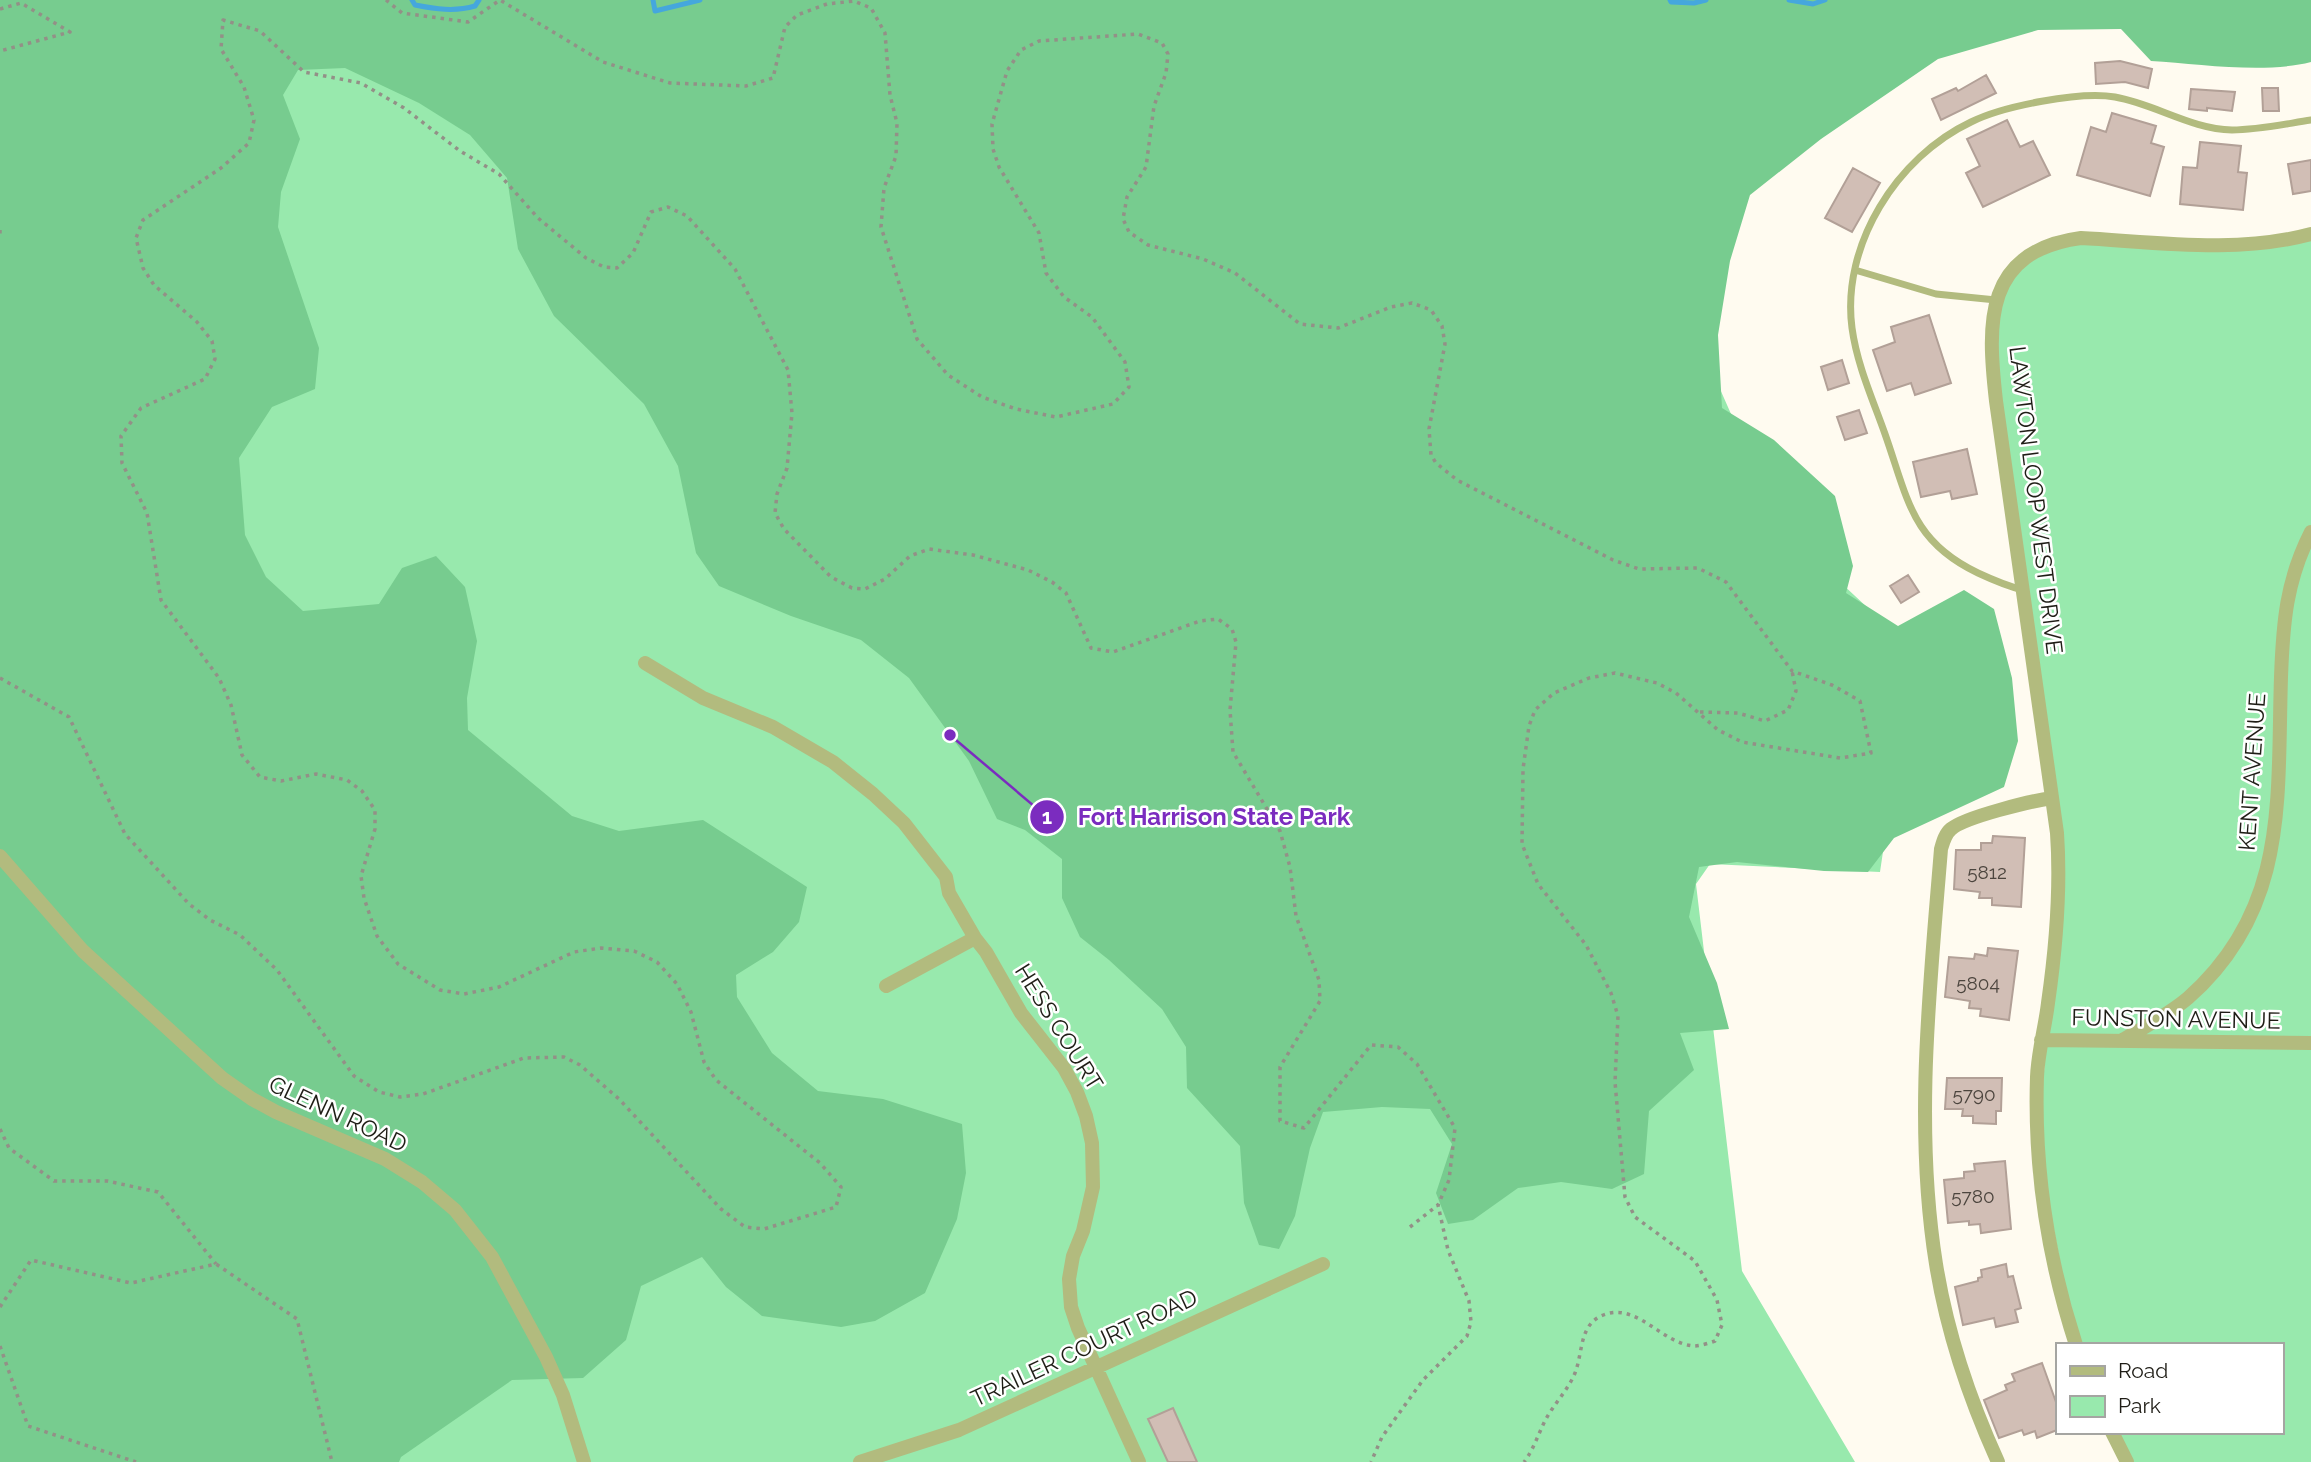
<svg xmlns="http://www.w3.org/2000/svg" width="2311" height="1462" font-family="Raleway,sans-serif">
	<rect width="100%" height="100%" fill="#fffbf0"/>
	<path fill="#98e9ad" d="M0,0L1867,33L1711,239L1716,380L1781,527L1913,650L1880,872L1710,864L1696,884L1742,1271L1855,1462H0Z
		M2311,234V1462H2127L2112,1432H2281V1345H2076L2038,1147L2058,895L1992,316L2018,265L2061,240L2176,243Z"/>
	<path fill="#77cc8f" d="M0,0H2311V62C2265,74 2199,64 2151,61L2121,29L2038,30L1938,59L1821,139L1750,195L1730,261L1718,335L1722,408L1774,440L1835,496L1853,566L1846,593L1898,626L1964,590L1994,609L2012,678L2018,741L2004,787L1894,838L1868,872L1824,871L1737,862L1699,867L1689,917L1717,983L1729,1029L1680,1033L1694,1070L1649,1111L1644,1174L1612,1189L1561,1182L1518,1188L1473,1220L1448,1224L1436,1193L1452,1144L1430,1109L1382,1107L1323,1112L1310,1148L1295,1216L1279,1249L1259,1245L1244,1203L1240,1146L1187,1088L1186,1047L1162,1009L1109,960L1080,937L1062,898V859L1025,830L997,819L969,761L909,678L861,640L791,616L719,586L696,553L678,466L644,404L554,316L518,249L507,178L470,135L419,103L345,68L298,70L283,95L300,139L281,192L278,227L319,348L315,389L272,407L239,458L245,535L266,577L303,611L379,604L402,568L436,556L465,587L477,641L467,698L468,730L572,816L619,831L703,820L807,887L799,922L773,952L736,975L737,997L772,1053L818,1091L883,1099L962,1124L966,1173L957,1219L925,1293L875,1321L841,1327L762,1316L726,1287L702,1257L641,1286L626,1340L583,1378L512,1380L401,1457L399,1462H0Z"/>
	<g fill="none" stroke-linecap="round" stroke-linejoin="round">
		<path stroke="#45a7dd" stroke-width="5" d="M412,0L415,5C435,9 455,12 475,6L479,0
			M653,0L655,11L700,0
			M1670,0L1671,2L1694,3L1706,0
			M1789,0L1813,4L1825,0"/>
	</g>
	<path fill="#d1beb5" stroke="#b2a097" stroke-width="2" d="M2120,61L2152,69L2148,88L2125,82L2096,84L2095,63Z
		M1986,75L1996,93L1941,120L1932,99L1956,88L1958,91Z
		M2262,88H2278L2279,111H2263Z
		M2191,89L2235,92L2232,111L2207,108V111L2189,109Z
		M2112,113L2156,126L2151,143L2164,147L2150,196L2077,175L2091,127L2106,132Z
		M2007,120L2020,147L2033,141L2050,175L1983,207L1966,173L1980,166L1967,139Z
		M2200,142L2241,146L2238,172L2247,173L2243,210L2180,204L2183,167L2197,168Z
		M2311,160V191L2293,194L2288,164Z
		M1853,168L1880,183L1852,232L1825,218Z
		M1929,315L1951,383L1915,395L1911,383L1887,391L1873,350L1895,342L1891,327Z
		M1842,360L1849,383L1828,390L1821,367Z
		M1859,410L1867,433L1845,440L1837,417Z
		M1967,449L1977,494L1952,499L1950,491L1921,497L1913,462Z
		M1908,575L1919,592L1901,603L1890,586Z
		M1993,836L2025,838L2021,907L1992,905V898H1979L1980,892L1954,889L1956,850H1981V843H1992Z
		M1988,948L2018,951L2009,1020L1980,1016L1981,1009L1969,1008L1970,1001L1945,997L1949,957L1974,959L1975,954L1987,956Z
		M1947,1078H2002L2001,1111H1996V1124L1973,1123V1116H1962L1963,1109H1945Z
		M2005,1161L2011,1229L1981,1233L1980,1224L1969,1225V1221L1948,1223L1944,1180L1964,1178V1172L1975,1171L1974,1164Z
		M2006,1264L2008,1277L2013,1276L2021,1308L2015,1310L2018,1322L1996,1327L1994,1318L1963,1325L1955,1287L1978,1281V1278L1982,1277L1981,1270Z
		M2042,1363L2057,1405V1430L2037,1438L2035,1431L2024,1435L2022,1430L1999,1438L1984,1400L2007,1390L2005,1385L2015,1381L2012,1374Z
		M1173,1408L1197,1462H1168L1148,1419Z"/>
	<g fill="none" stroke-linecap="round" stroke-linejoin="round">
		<path stroke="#939087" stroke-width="3.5" stroke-dasharray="3.5 5" stroke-linecap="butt" d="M386,0L402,13L468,22L500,0L603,62L670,83L746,86L773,78L785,27L797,15L827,4L854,1L871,8L885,33L890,95L897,123L896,156L884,188L881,227L917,339L948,375L982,397L1016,409L1056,417L1113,404L1129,387L1125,362L1092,317L1064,297L1046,273L1039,233L999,167L993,149L992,124L1007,71L1021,50L1039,41L1138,34L1162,43L1168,54L1166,73L1154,106L1146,167L1127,197L1123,219L1129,232L1148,245L1203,259L1235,273L1300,324L1338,328L1391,307L1412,303L1431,310L1442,326L1445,344L1429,429L1431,455L1436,463L1457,480L1613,560L1639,569L1698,568L1726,582L1792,671L1832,685L1860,701L1871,753L1840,758L1742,742L1718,730L1676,693L1657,683L1615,673L1589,678L1554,693L1535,710L1529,726L1523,769L1522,844L1538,884L1586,945L1611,993L1618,1016L1615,1082L1625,1197L1635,1217L1695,1261L1717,1300L1722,1325L1715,1341C1709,1343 1700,1346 1694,1346C1664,1344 1640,1307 1610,1313C1578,1320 1584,1350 1575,1373C1568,1390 1554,1404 1546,1419C1538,1434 1534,1449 1524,1462
			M0,9L21,3L70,32L0,51
			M0,230V236
			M0,678L69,717L125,834L189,904L210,920L240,935L277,970L354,1076L379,1092L400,1097L423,1094L524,1058L564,1057L580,1065L619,1099L721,1209L745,1227L764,1229L836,1207L841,1187L820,1163L716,1080L704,1062L691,1012L677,984L657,962L634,951L601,948L574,952L499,987L464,994L440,990L398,964L377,936L364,898L361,876L375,829V810L362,791L347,780L316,774L281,781L260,777L242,755L231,705L219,678L161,600L147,513L122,463L121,436L141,408L205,379L215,359L212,341L197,322L154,285L143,268L136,238L143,220L221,168L249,143L254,120L244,87L221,49L223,20L260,31L304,72L361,83L404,108L460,151L499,174L538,218L586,258L604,267L617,268L633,253L651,212L668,207L687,216L735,269L788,370L792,413L787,468L777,494L775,513L784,529L831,577L852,588L865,589L885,579L910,556L929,549L973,555L1028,570L1052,582L1066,593L1091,648L1113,652L1200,621L1218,619L1232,629L1236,642L1230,710L1233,752L1280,831L1290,867L1296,916L1319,980L1320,1001L1280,1067V1121L1304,1128L1371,1045L1398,1047L1417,1064L1455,1128L1449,1180L1438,1205L1448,1250L1469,1301L1471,1322L1467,1336L1423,1380L1382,1437L1371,1462
			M1700,712L1738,713L1765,721L1788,710L1796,691L1792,671
			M0,1129L9,1148L54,1181H107L158,1192L216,1264
			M1410,1227L1438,1205
			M0,1307L31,1260L131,1283L216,1264L297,1319L332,1462
			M0,1346L28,1426L136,1462"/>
		<path stroke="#b2bb7e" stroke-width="7" d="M1855,270L1936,294L1996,300
			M2023,590C2007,586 1993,580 1978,573C1911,541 1908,499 1885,434C1873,400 1857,365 1852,328C1841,245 1897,157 1971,122C2003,106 2080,91 2115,97C2155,104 2191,129 2232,130C2258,130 2285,124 2311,120"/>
		<path stroke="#b2bb7e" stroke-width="14" d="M645,663L703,698L773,727L833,762L873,794L904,823L946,877L949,893L975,938L986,952L1021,1013L1064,1068L1077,1092L1086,1116L1092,1143L1093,1187L1083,1231L1073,1256L1069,1279L1071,1307L1078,1328L1139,1462
			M0,856L83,951L222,1078L252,1099L276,1112L385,1159L422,1182L455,1210L492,1257L546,1357L563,1395L584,1462
			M886,986L975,938
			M2041,1040L2311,1043
			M2121,1041C2144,1027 2168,1015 2188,998C2289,909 2277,799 2281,677C2283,623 2286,581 2311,532
			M2076,1345C2048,1259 2034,1168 2037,1077C2038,1052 2045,1028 2048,1003C2056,947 2061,890 2057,833L1996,401C1987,322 1984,251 2081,238C2156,242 2237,254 2311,234
			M2112,1432L2127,1462
			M860,1462L959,1430L1323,1264
			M1998,1462C1969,1398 1947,1333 1936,1264C1914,1127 1930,986 1941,849C1943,842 1945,834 1951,829C1965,817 2031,801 2052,798"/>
	</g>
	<g text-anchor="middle" stroke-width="5" stroke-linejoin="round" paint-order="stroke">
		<g font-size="19" fill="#4c453e">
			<text x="1987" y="879">5812</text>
			<text x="1978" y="990">5804</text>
			<text x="1974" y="1101">5790</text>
			<text x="1973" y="1203">5780</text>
		</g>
		<g font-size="23" fill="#1f1d16" stroke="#fff">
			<text transform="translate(2036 500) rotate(83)" y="8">LAWTON LOOP WEST DRIVE</text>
			<text transform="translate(2252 772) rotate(-86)" y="8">KENT AVENUE</text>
			<text transform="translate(2176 1019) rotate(1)" y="8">FUNSTON AVENUE</text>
			<text transform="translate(1059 1027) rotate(58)" y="8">HESS COURT</text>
			<text transform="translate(338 1114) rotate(25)" y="8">GLENN ROAD</text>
			<text transform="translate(1084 1348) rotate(-25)" y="8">TRAILER COURT ROAD</text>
		</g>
	</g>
	<path fill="none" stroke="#7b2cbf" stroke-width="2.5" d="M950 735L1047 817"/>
	<g fill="#7b2cbf" stroke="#fff" stroke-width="2.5">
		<circle cx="950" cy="735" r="7"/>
		<circle cx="1047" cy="817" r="18"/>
	</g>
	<g font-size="21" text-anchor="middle" font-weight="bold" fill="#fff">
		<text x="1047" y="824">1</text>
	</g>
	<g font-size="24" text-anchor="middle" font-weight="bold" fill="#7b2cbf" stroke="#fff" stroke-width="5" stroke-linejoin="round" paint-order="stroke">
		<text x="1214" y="825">Fort Harrison State Park</text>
	</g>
	<rect x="2056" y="1343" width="228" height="91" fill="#ffffff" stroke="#a5a5a2" stroke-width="2"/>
	<rect x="2070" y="1366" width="35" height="10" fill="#b2bb7e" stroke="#a5a5a2" stroke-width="2"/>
	<text x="2118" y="1378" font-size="21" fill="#1f1d16">Road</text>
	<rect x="2070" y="1396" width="35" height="21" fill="#98e9ad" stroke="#a5a5a2" stroke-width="2"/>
	<text x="2118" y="1413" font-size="21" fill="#1f1d16">Park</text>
</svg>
